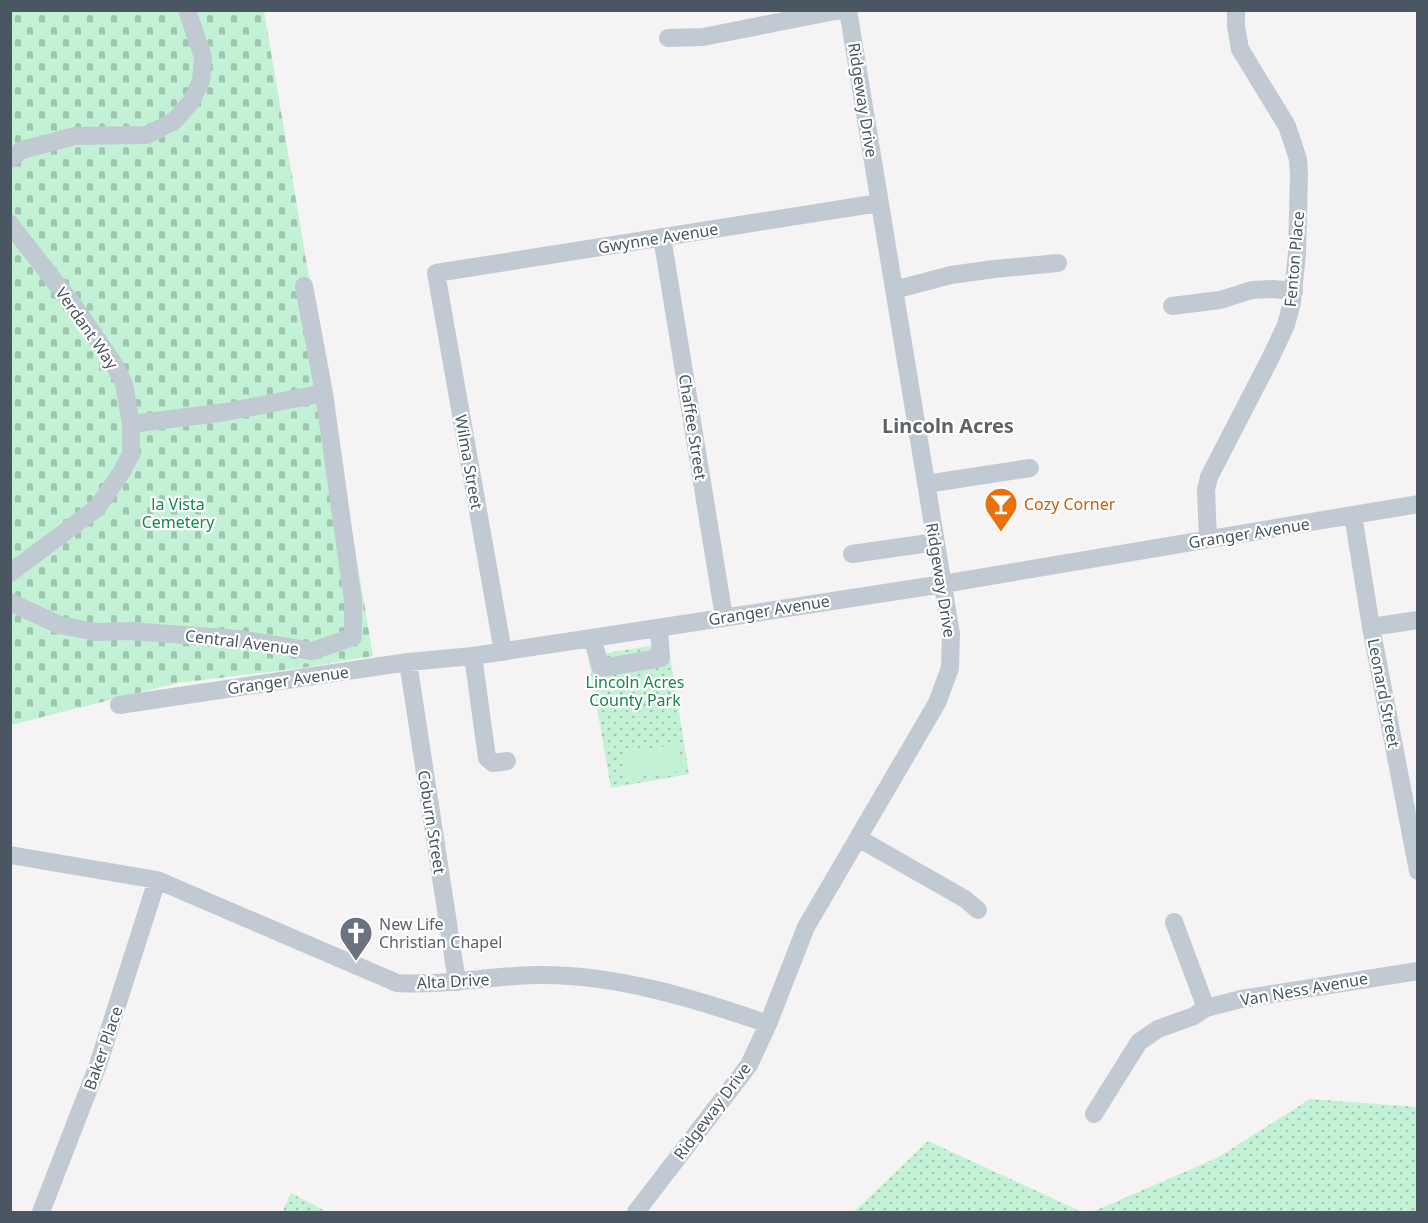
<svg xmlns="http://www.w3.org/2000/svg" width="1428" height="1223" font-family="'Noto Sans',sans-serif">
	<defs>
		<pattern id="grass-dots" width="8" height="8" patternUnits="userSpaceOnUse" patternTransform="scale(1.5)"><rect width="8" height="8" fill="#c3f1d5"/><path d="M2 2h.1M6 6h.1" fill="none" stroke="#a0c6b0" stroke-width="1.8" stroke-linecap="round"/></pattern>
		<pattern id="cemetery-stones" width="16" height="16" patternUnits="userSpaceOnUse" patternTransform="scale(1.5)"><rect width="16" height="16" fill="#c3f1d5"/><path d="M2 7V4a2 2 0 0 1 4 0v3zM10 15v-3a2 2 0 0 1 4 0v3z" fill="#a0c6b0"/></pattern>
	</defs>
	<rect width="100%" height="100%" fill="#f5f3f3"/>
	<path fill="url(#grass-dots)" d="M668,643L689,774L611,788L588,656Z
		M1310,1099L1417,1107V1212H1092L1217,1158Z
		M928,1141L1082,1212H854Z
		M291,1193L327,1212H282Z"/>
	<path fill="url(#cemetery-stones)" d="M11,11H264L373,656L302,668L177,683L11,725Z"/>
	<path fill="#c3f1d5" d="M678,744L683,770L627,779L622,754Z"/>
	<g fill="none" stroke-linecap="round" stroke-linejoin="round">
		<path stroke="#c1cad2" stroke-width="18" d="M668,38L703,37L840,10
			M10,159L22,150L75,136L147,135L174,121L191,102L201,81L203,57L187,10
			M10,224L77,310L114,364L124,384L131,424V454L121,473L97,508L10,573
			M662,237L724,617
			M894,290L951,275L994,269L1058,263
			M1172,306L1220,300L1252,290L1273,289L1294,291
			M131,424L226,412L324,393
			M926,484L1030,468
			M1353,515L1371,627L1418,871
			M1208,539L1206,490L1209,477L1271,357L1286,325L1292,302L1297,253L1299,175L1298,159L1287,126L1240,49L1236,26V10
			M852,554L936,542
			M10,602L59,625L96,632L129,631L239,639L312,651L353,637V601L324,393L304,286
			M1371,627L1418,620
			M592,638L601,668L661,658L659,628
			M503,652L436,273L879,203
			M473,656L487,758L493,763L507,761
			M408,662L457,982
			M119,705L408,662L473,656L592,638L943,584L1418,504
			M858,838L965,899L978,910
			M10,855L157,880L397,983C443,986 489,976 535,975C613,973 696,999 768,1024
			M1174,922L1206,1008
			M1094,1114L1139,1042L1158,1029L1194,1016L1206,1008L1241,999L1418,971
			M41,1212L98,1065L157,880
			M636,1212L749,1065L768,1024L806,927L937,703L950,668L951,634L848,10"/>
	</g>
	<defs>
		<g id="bar-pin" transform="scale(1.725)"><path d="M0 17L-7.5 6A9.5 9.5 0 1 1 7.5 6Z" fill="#e8710a" stroke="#fff"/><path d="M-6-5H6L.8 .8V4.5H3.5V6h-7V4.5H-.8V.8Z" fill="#fff"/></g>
		<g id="church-pin" transform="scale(1.725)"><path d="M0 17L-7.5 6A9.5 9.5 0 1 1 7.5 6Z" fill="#6b7280" stroke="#fff"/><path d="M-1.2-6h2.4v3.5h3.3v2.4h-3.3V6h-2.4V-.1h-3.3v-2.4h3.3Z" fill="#fff"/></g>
	</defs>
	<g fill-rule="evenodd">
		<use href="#bar-pin" x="1001" y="504"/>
		<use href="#church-pin" x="356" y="933"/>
	</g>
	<g text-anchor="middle" stroke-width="4.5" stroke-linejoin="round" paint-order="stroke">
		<g font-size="16" fill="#4a5661" stroke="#fff">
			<text transform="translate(863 100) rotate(81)" y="6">Ridgeway Drive</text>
			<text transform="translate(658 238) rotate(-9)" y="6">Gwynne Avenue</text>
			<text transform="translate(1294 259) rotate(-85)" y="6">Fenton Place</text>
			<text transform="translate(87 328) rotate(55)" y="6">Verdant Way</text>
			<text transform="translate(693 427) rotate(81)" y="6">Chaffee Street</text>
			<text transform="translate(469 462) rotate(80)" y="6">Wilma Street</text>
			<text transform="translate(1249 533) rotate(-9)" y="6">Granger Avenue</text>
			<text transform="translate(941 580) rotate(81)" y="6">Ridgeway Drive</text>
			<text transform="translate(769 610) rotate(-9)" y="6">Granger Avenue</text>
			<text transform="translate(242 642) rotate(7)" y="6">Central Avenue</text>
			<text transform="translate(288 680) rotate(-8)" y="6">Granger Avenue</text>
			<text transform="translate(1384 693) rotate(79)" y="6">Leonard Street</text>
			<text transform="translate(432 822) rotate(81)" y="6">Coburn Street</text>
			<text transform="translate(453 981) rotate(-3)" y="6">Alta Drive</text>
			<text transform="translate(1304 989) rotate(-10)" y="6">Van Ness Avenue</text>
			<text transform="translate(103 1048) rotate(-71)" y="6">Baker Place</text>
			<text transform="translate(712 1111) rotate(-53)" y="6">Ridgeway Drive</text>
		</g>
		<g font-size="16" fill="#17864f" stroke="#fff">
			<text x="178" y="510">la Vista<tspan x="178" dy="18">Cemetery</tspan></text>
			<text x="635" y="688">Lincoln Acres<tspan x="635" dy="18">County Park</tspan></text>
		</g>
		<g font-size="16" fill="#c56008" stroke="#fff" text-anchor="start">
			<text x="1024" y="510">Cozy Corner</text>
		</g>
		<g font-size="16" fill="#5b616d" stroke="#fff" text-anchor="start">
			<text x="379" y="930">New Life<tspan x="379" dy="18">Christian Chapel</tspan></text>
		</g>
		<g font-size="20" font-weight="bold" fill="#5f6368" stroke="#fff">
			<text x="948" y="433">Lincoln Acres</text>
		</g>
	</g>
	<rect width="1428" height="1223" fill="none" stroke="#4a5661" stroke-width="24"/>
</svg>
